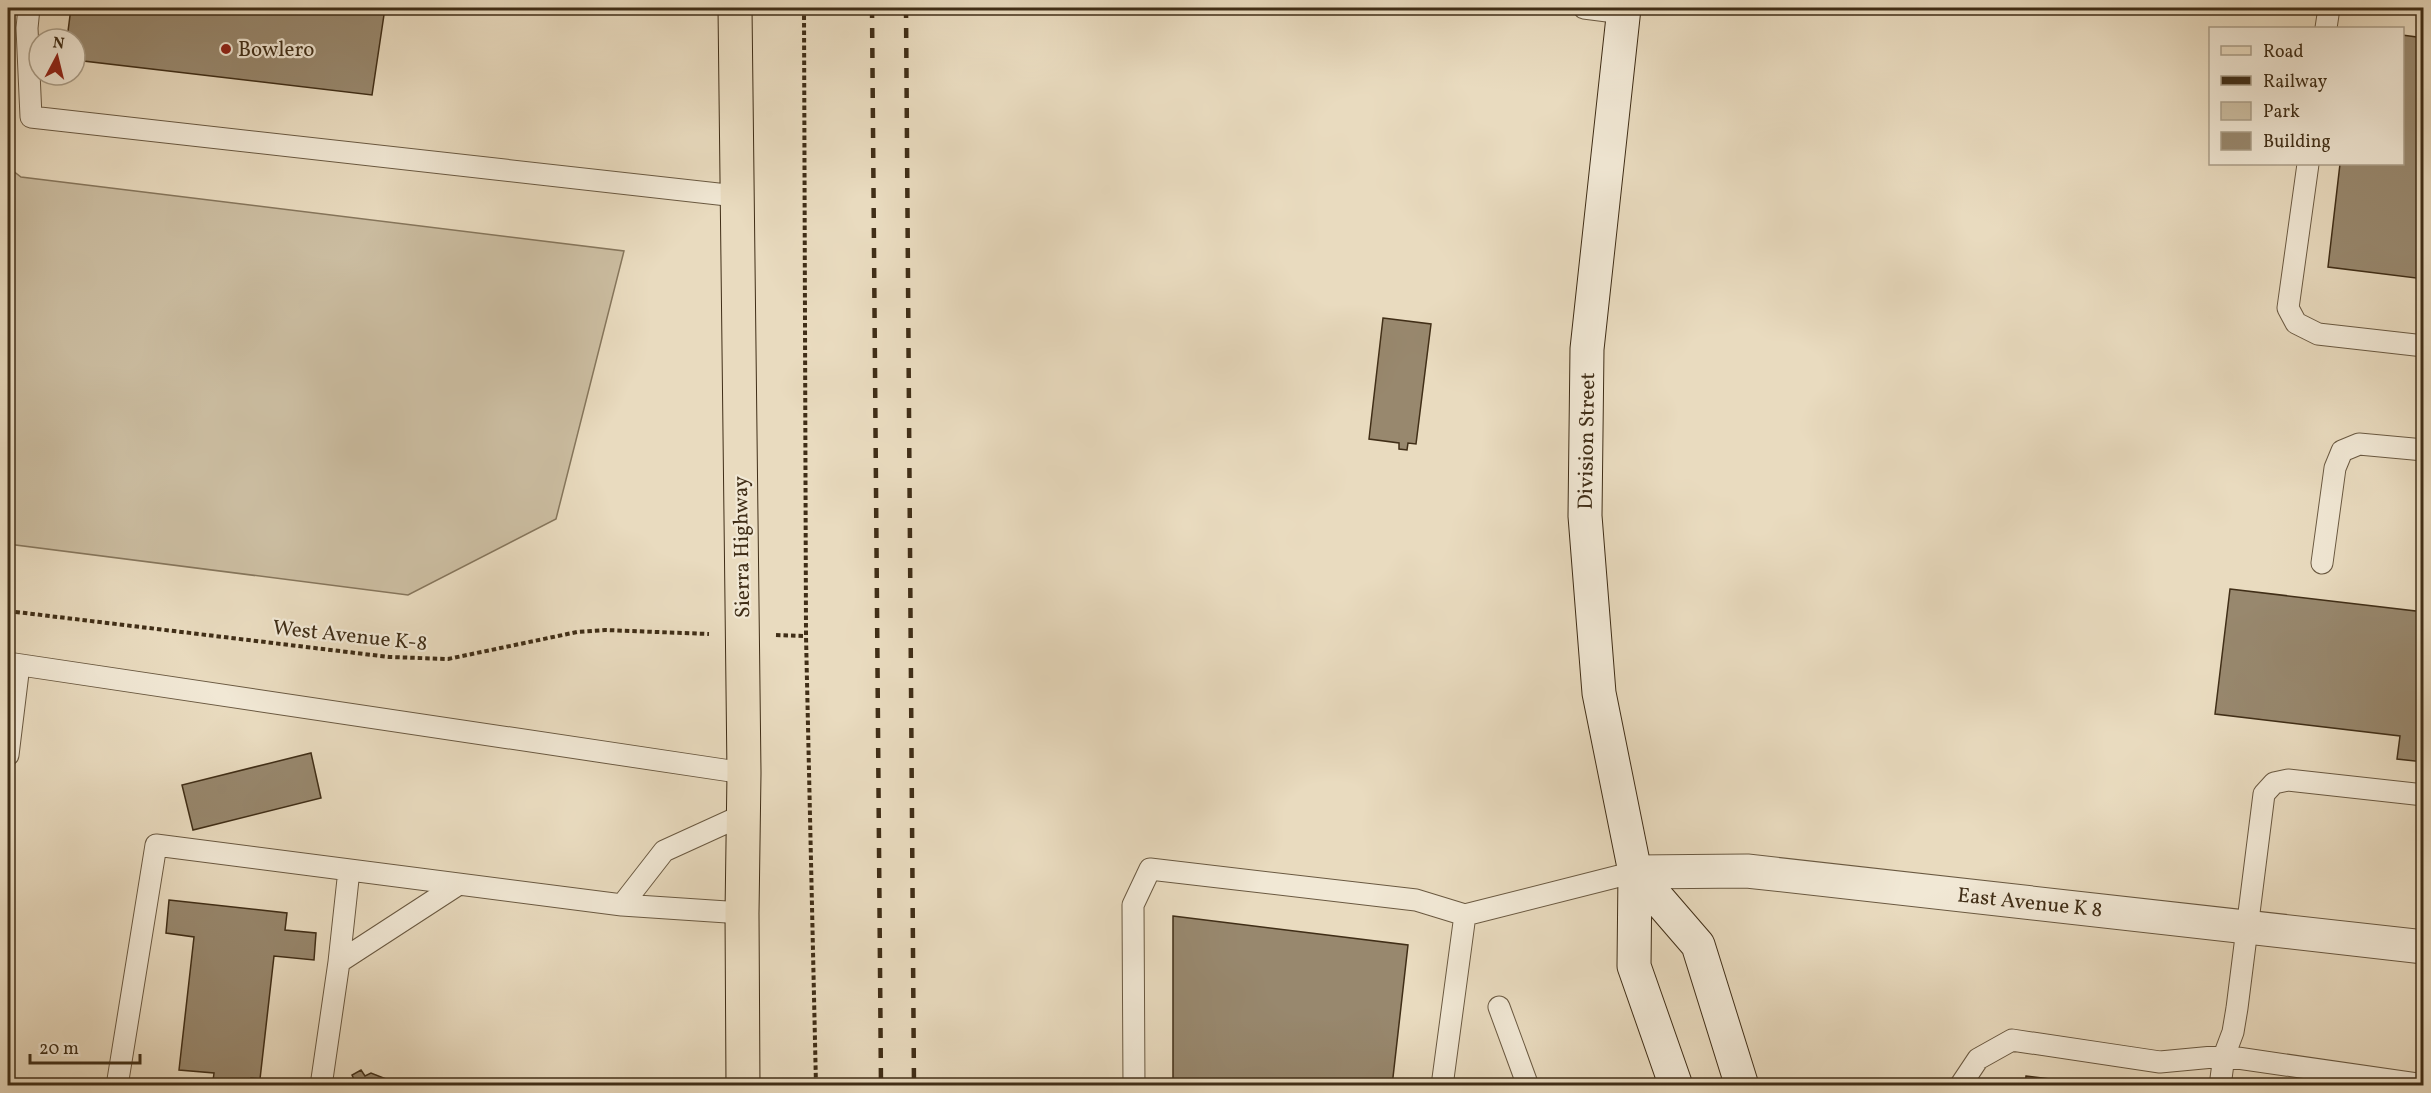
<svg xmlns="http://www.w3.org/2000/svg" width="2431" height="1093" font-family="Vollkorn,serif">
	<rect width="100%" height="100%" fill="#e9dbbf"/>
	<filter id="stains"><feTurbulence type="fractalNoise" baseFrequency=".00333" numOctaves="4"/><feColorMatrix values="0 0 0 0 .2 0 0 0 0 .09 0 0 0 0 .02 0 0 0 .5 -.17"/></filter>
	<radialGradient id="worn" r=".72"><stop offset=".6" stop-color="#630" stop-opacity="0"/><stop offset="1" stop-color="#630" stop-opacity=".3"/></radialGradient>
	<path fill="#ccbea2" stroke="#86765c" stroke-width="1.5" d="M8,167L21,177L624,251L556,519L408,595L8,544Z"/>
	<path fill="#98886e" stroke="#402e17" stroke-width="1.5" d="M71,8H385L372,95L75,60V39H67Z
		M2402,35L2424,38V279L2328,267L2340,164H2402Z
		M1383,318L1431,324L1416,444L1408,443L1407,450L1399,449V443L1369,439Z
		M2230,589L2424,612V762L2397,759L2400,736L2215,714Z
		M311,753L321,798L193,830L182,785Z
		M169,900L287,913L285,930L316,933L314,960L274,956L260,1079L251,1078L250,1086H208V1081H213L214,1073L179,1070L194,937L166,933Z
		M1173,916L1408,945L1392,1086H1173Z
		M361,1070L365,1076L371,1073L386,1079L475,1086H357L352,1075Z
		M2026,1076L2107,1086H2025Z"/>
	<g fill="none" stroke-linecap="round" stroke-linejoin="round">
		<g stroke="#6a5941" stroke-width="23">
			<path id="service" d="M29,8L27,28L31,117L736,196
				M1584,8L1623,13
				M2326,28L2329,8
				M2308,164L2288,308L2296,323L2318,334L2424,346
				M2322,563L2335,468L2342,451L2359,444L2424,450
				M8,663L744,773
				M8,755L19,665
				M622,905L742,913
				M339,962L349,870
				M1499,1007L1528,1086
				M117,1086L156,845L622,905L664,851L743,815
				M321,1086L339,962L459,884
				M1134,1086L1133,905L1150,869L1416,900L1465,915L1635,872
				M1442,1086L1465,915
				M1960,1086L1978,1059L2012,1040L2160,1062L2224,1056L2233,1032L2237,1008L2264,794L2274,783L2288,780L2424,795
				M2220,1086L2224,1056L2424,1085"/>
		</g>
		<g stroke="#6a5941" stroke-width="35">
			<path id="tertiary" d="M1635,872L1747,871L2424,947"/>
		</g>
		<g stroke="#402e17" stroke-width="35">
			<path id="secondary" d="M1624,8L1587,349L1585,516L1599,693L1635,872L1634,966L1676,1086
				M1635,872L1698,945L1742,1086"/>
		</g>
		<g stroke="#402e17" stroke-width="35">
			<path id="primary" d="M735,8L744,773L742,913L743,1086"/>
		</g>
		<path stroke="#402e17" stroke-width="4" stroke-dasharray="4.5 3" stroke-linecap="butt" d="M804,8L806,636L816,1086
			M8,611L389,657L448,659L577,632L605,630L709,634
			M776,635L806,636"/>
		<use href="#service" stroke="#f1e8d5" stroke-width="21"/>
		<use href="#tertiary" stroke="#f1e8d5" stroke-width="33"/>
		<use href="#secondary" stroke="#f1e8d5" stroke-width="33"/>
		<use href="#primary" stroke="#e9dbbf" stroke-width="33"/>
		<path stroke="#402e17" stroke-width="4.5" stroke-dasharray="10 10" stroke-linecap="butt" d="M872,8L881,1086
			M906,8L914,1086"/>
	</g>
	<circle fill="#8f2418" stroke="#f1e8d5" stroke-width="2" cx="226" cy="49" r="6"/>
	<g text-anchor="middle" stroke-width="4.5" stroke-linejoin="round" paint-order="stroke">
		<g font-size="21" fill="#402e17" stroke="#f1e8d5" text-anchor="start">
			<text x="238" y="56">Bowlero</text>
		</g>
		<g font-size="21" fill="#402e17" stroke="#f1e8d5">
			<text transform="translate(1586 441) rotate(-89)" y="7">Division Street</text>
			<text transform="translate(741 547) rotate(-91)" y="7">Sierra Highway</text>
			<text transform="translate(350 635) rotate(6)" y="7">West Avenue K-8</text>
			<text transform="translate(2030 902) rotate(6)" y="7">East Avenue K 8</text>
		</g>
	</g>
	<rect width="2431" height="1093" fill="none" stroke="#e9dbbf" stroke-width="30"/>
	<rect x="9" y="9" width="2413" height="1075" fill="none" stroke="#402e17" stroke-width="3"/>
	<rect x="15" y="15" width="2401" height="1063" fill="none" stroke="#402e17" stroke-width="1.5"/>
	<rect x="2209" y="27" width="195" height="138" fill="#f1e8d5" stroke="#aa9e89" stroke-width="1.5"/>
	<rect x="2221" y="46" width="30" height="9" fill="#e9dbbf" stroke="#aa9e89" stroke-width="1.5"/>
	<text x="2263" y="57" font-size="18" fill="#402e17">Road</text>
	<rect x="2221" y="76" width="30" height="9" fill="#402e17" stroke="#aa9e89" stroke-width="1.5"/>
	<text x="2263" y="87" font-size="18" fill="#402e17">Railway</text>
	<rect x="2221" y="102" width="30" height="18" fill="#ccbea2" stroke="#aa9e89" stroke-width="1.5"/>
	<text x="2263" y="117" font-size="18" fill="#402e17">Park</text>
	<rect x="2221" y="132" width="30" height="18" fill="#98886e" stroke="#aa9e89" stroke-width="1.5"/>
	<text x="2263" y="147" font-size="18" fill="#402e17">Building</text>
	<g transform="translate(57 57) rotate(7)"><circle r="28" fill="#f1e8d5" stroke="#aa9e89" stroke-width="1.5"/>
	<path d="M0-4.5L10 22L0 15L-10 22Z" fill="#8f2418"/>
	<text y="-9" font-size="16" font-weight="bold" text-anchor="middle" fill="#402e17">N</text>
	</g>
	<path d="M30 1054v9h110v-9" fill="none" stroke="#402e17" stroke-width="3"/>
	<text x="39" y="1054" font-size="18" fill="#402e17" stroke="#f1e8d5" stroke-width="4.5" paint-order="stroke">20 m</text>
	<rect width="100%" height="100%" filter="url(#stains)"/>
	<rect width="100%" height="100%" fill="url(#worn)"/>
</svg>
